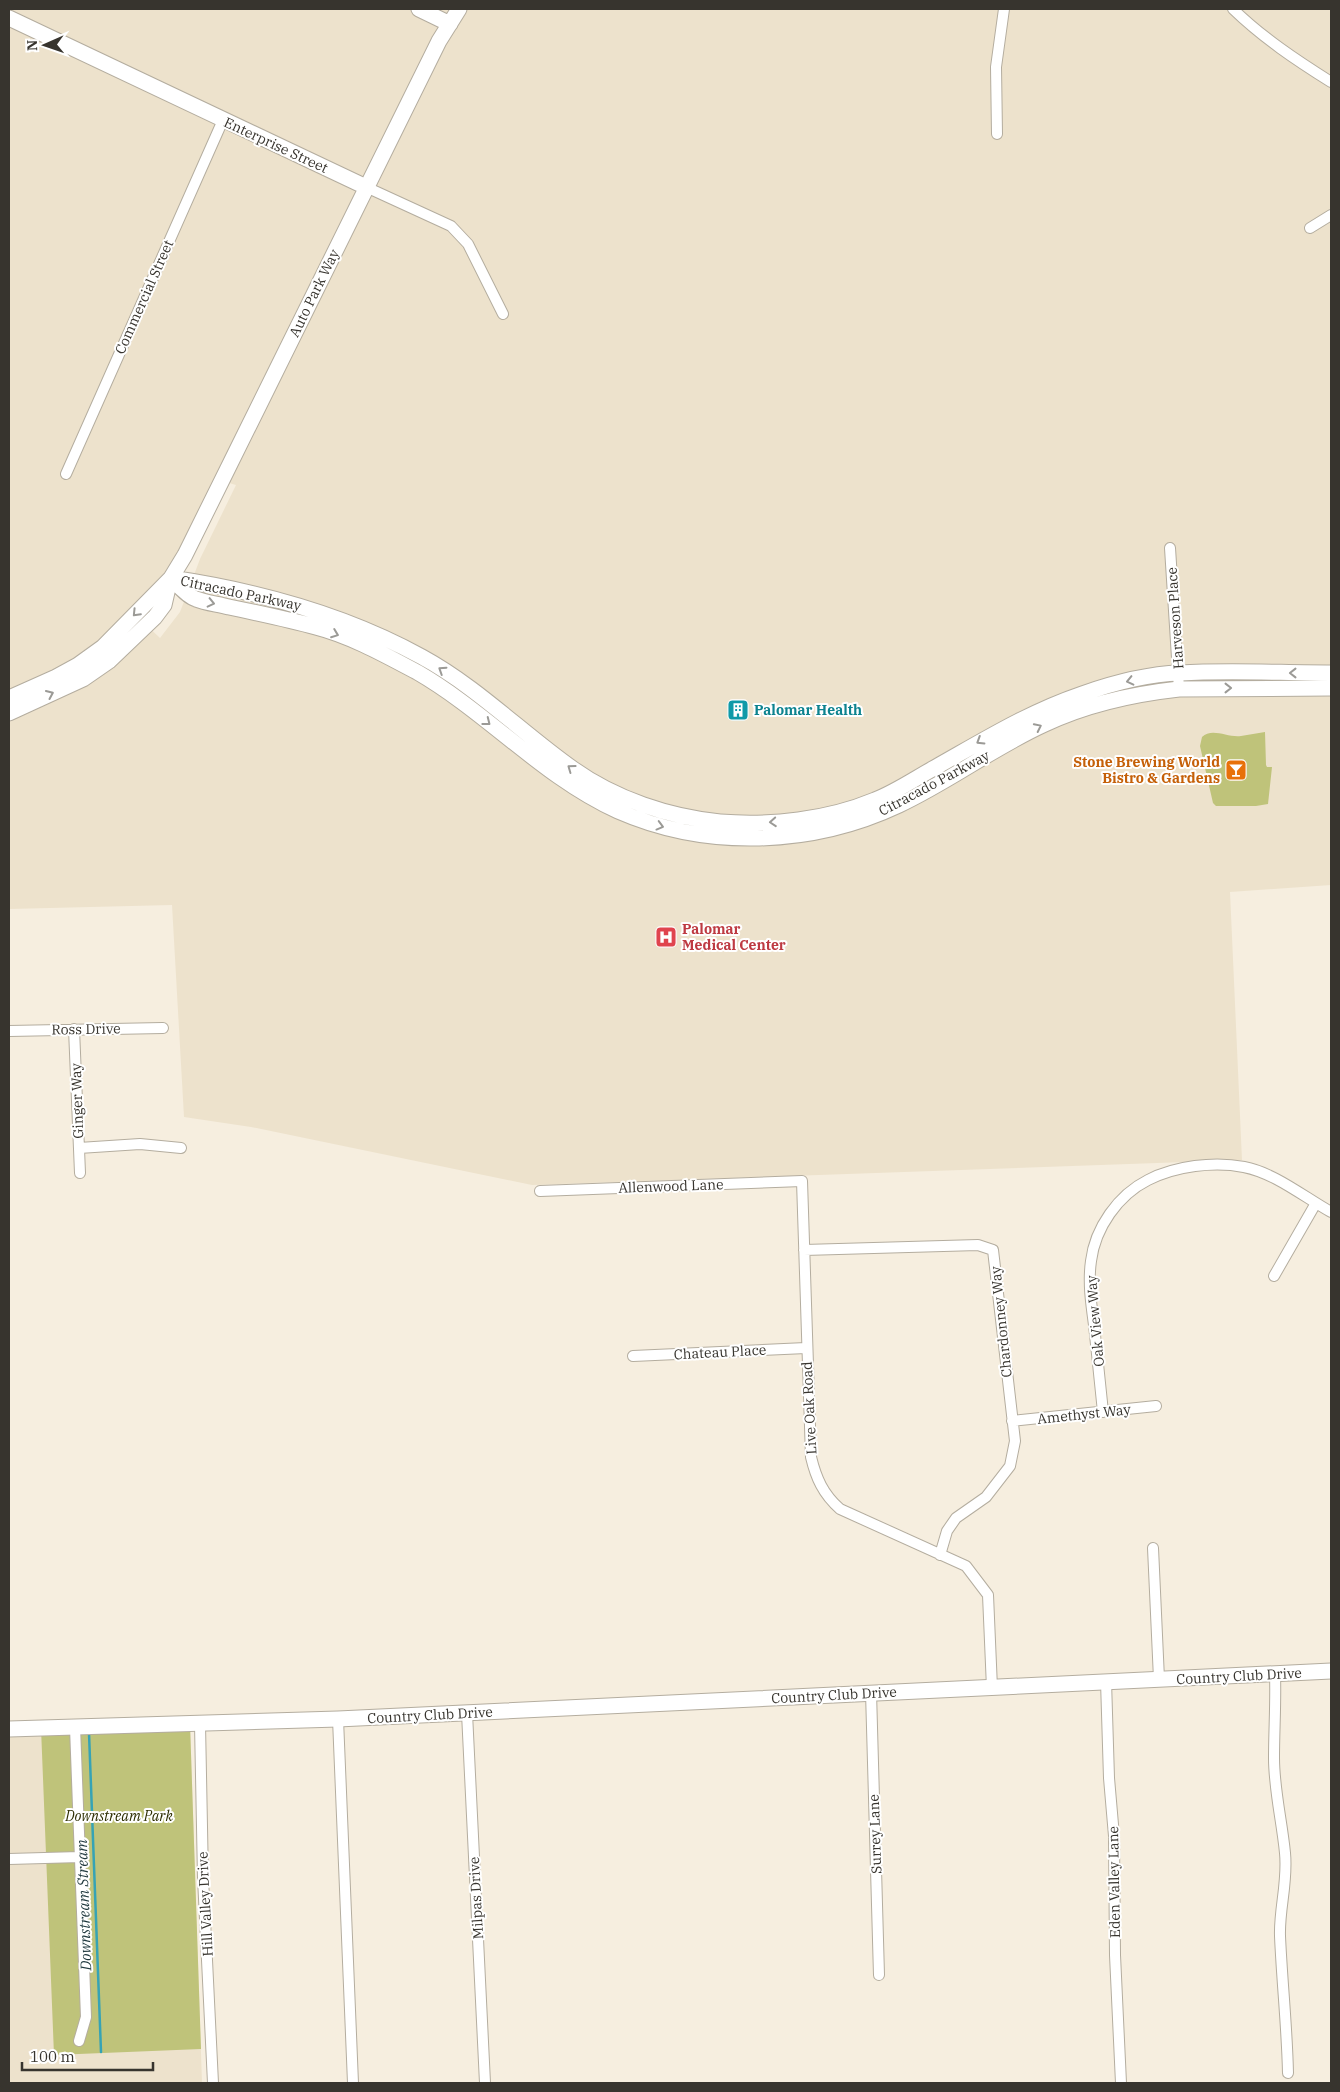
<svg xmlns="http://www.w3.org/2000/svg" width="1340" height="2092" font-family="'IBM Plex Serif',serif">
	<rect width="100%" height="100%" fill="#f6eedf"/>
	<path fill="#ede2cc" fill-rule="evenodd" d="M9,9H1331V885L1230,892L1242,1160L532,1185L251,1127L184,1117L172,905L9,909ZM222,481L236,485L200,559L180,612L160,638L144,623L162,596Z
		M190,1723L202,2083H9V1729Z"/>
	<path fill="#bfc37a" d="M1265,732L1266,765L1267,767H1272L1268,804L1256,806H1216L1213,803L1200,746L1202,737C1212,727 1228,738 1241,736C1249,735 1257,733 1265,732Z
		M190,1724L201,2049L54,2055L41,1728Z"/>
	<g fill="none" stroke-linecap="round" stroke-linejoin="round">
		<path stroke="#36a3b5" stroke-width="2.5" d="M89,1733L101,2052"/>
		<g stroke="#b4ad9f" stroke-width="12">
			<path id="street" d="M1233,9C1263,38 1296,60 1331,82
				M997,134L996,67L1004,9
				M366,187L451,226L468,244L503,314
				M1310,228L1331,215
				M66,474L223,120
				M1170,548L1179,689
				M74,1029L80,1173
				M9,1031L163,1028
				M79,1148L140,1144L181,1148
				M540,1191L802,1181L811,1457C816,1478 823,1494 840,1509L966,1566L988,1595L992,1688
				M804,1250L978,1245L993,1250L1015,1441L1010,1466L986,1497L956,1518L947,1531L940,1555
				M1274,1276L1316,1203
				M633,1356L806,1348
				M1103,1412C1100,1383 1097,1354 1094,1325C1091,1303 1088,1282 1091,1261C1095,1228 1118,1195 1148,1180C1175,1166 1214,1161 1244,1167C1275,1173 1304,1197 1331,1212
				M1012,1421L1156,1406
				M1153,1548L1159,1679
				M1275,1674C1276,1702 1274,1730 1274,1758C1274,1790 1282,1821 1285,1853C1288,1882 1279,1909 1280,1936C1282,1982 1287,2027 1288,2073
				M1106,1681L1109,1778L1114,1836L1115,1955L1121,2083
				M871,1692L879,1975
				M467,1713L485,2083
				M338,1719L353,2083
				M200,1724L203,1878L213,2083
				M75,1727L86,2017L79,2041
				M9,1859L80,1857"/>
		</g>
		<g stroke="#b4ad9f" stroke-width="17">
			<path id="secondary" d="M419,9L450,24
				M9,18L366,187
				M171,578C178,585 187,596 196,599C206,603 218,604 229,607C258,613 287,619 316,627C351,636 385,655 417,672C488,713 543,777 618,811C707,850 812,846 899,805C950,781 994,747 1045,724C1087,704 1134,694 1179,689L1331,688
				M171,578C258,591 344,614 422,657C477,687 522,733 573,769C615,799 669,817 720,822C771,826 827,820 875,800C896,792 916,778 936,767C984,740 1029,712 1082,694C1113,683 1147,674 1180,673C1230,670 1281,673 1331,673
				M9,698L56,677L78,665L103,647L171,578L185,555L231,462L439,41L459,9
				M9,713L83,679L109,661L155,617L164,605L170,579
				M9,1729L338,1719L1331,1671"/>
		</g>
		<use href="#street" stroke="#fff" stroke-width="10"/>
		<use href="#secondary" stroke="#fff" stroke-width="15"/>
	</g>
	<defs><path id="oneway-chevron" d="M-2-3.5L2.5 0L-2 3.5" fill="none" stroke-width="1.6" stroke-linecap="round" stroke-linejoin="round" transform="scale(1.25)"/></defs>
	<g stroke="#9b9a96">
		<use href="#oneway-chevron" transform="translate(211 603) rotate(13)"/>
		<use href="#oneway-chevron" transform="translate(136 613) rotate(134)"/>
		<use href="#oneway-chevron" transform="translate(335 634) rotate(21)"/>
		<use href="#oneway-chevron" transform="translate(442 670) rotate(-147)"/>
		<use href="#oneway-chevron" transform="translate(1293 673) rotate(180)"/>
		<use href="#oneway-chevron" transform="translate(1130 681) rotate(167)"/>
		<use href="#oneway-chevron" transform="translate(1228 688)"/>
		<use href="#oneway-chevron" transform="translate(50 694) rotate(-24)"/>
		<use href="#oneway-chevron" transform="translate(487 722) rotate(38)"/>
		<use href="#oneway-chevron" transform="translate(1038 727) rotate(-26)"/>
		<use href="#oneway-chevron" transform="translate(980 741) rotate(148)"/>
		<use href="#oneway-chevron" transform="translate(571 768) rotate(-144)"/>
		<use href="#oneway-chevron" transform="translate(773 822) rotate(176)"/>
		<use href="#oneway-chevron" transform="translate(660 826) rotate(15)"/>
	</g>
	<defs>
		<g id="building-square" transform="scale(1.125)"><rect x="-9" y="-9" width="18" height="18" rx="4" fill="#0f9aa8" stroke="#fff"/><path d="M-4-6H4V6H1V3H-1V6H-4ZM-2.5-4.3h1.7v1.8h-1.7ZM.8-4.3h1.7v1.8H.8ZM-2.5-1h1.7V.8h-1.7ZM.8-1h1.7V.8H.8Z" fill="#fff"/></g>
		<g id="bar-square" transform="scale(1.125)"><rect x="-9" y="-9" width="18" height="18" rx="4" fill="#e8710a" stroke="#fff"/><path d="M-6-5H6L.8 .8V4.5H3.5V6h-7V4.5H-.8V.8Z" fill="#fff"/></g>
		<g id="hospital-square" transform="scale(1.125)"><rect x="-9" y="-9" width="18" height="18" rx="4" fill="#e0444e" stroke="#fff"/><path d="M-5-5h3v3.5h4V-5h3V5h-3V1.5h-4V5h-3Z" fill="#fff"/></g>
	</defs>
	<g fill-rule="evenodd">
		<use href="#building-square" x="738" y="710"/>
		<use href="#bar-square" x="1236" y="770"/>
		<use href="#hospital-square" x="666" y="937"/>
	</g>
	<g text-anchor="middle" stroke-width="4" stroke-linejoin="round" paint-order="stroke">
		<g font-size="14" fill="#37342e" stroke="#fff">
			<text transform="translate(276 145) rotate(25)" y="5">Enterprise Street</text>
			<text transform="translate(314 293) rotate(-64)" y="5">Auto Park Way</text>
			<text transform="translate(144 297) rotate(-66)" y="5">Commercial Street</text>
			<text transform="translate(241 593) rotate(12)" y="5">Citracado Parkway</text>
			<text transform="translate(1175 618) rotate(-94)" y="5">Harveson Place</text>
			<text transform="translate(934 783) rotate(-28)" y="5">Citracado Parkway</text>
			<text transform="translate(86 1029) rotate(-1)" y="5">Ross Drive</text>
			<text transform="translate(77 1101) rotate(-92)" y="5">Ginger Way</text>
			<text transform="translate(671 1186) rotate(-2)" y="5">Allenwood Lane</text>
			<text transform="translate(1095 1321) rotate(-95)" y="5">Oak View Way</text>
			<text transform="translate(1001 1322) rotate(-96)" y="5">Chardonney Way</text>
			<text transform="translate(720 1352) rotate(-3)" y="5">Chateau Place</text>
			<text transform="translate(809 1408) rotate(-93)" y="5">Live Oak Road</text>
			<text transform="translate(1084 1414) rotate(-6)" y="5">Amethyst Way</text>
			<text transform="translate(1239 1676) rotate(-3)" y="5">Country Club Drive</text>
			<text transform="translate(834 1695) rotate(-3)" y="5">Country Club Drive</text>
			<text transform="translate(430 1715) rotate(-3)" y="5">Country Club Drive</text>
			<text transform="translate(875 1834) rotate(-92)" y="5">Surrey Lane</text>
			<text transform="translate(1114 1882) rotate(-91)" y="5">Eden Valley Lane</text>
			<text transform="translate(476 1898) rotate(-93)" y="5">Milpas Drive</text>
			<text transform="translate(205 1904) rotate(-93)" y="5">Hill Valley Drive</text>
		</g>
		<g font-size="14" font-weight="bold" fill="#0d838f" stroke="#fff" text-anchor="start">
			<text x="754" y="715">Palomar Health</text>
		</g>
		<g font-size="14" font-weight="bold" fill="#c56008" stroke="#fff" text-anchor="end">
			<text x="1220" y="767">Stone Brewing World<tspan x="1220" dy="16">Bistro &amp; Gardens</tspan></text>
		</g>
		<g font-size="14" font-weight="bold" fill="#be3a42" stroke="#fff" text-anchor="start">
			<text x="682" y="934">Palomar<tspan x="682" dy="16">Medical Center</tspan></text>
		</g>
		<g font-size="14" font-style="italic" fill="#2c2d00" stroke="#fff">
			<text x="119" y="1821">Downstream Park</text>
		</g>
		<g font-size="15" font-style="italic" fill="#1f383d" stroke="#fff">
			<text transform="translate(84 1905) rotate(-92)" y="5">Downstream Stream</text>
		</g>
	</g>
	<rect width="1340" height="2092" fill="none" stroke="#37342e" stroke-width="20"/>
	<g transform="translate(45 45) rotate(268)" stroke="#ffffff" stroke-width="4" paint-order="stroke">
	<path d="M0-4L9 19L0 12L-9 19Z" fill="#37342e"/>
	<text y="-8" font-size="14" font-weight="bold" text-anchor="middle" fill="#37342e">N</text>
	</g>
	<path d="M22 2062v8h131v-8" fill="none" stroke="#37342e" stroke-width="2.5"/>
	<text x="30" y="2062" font-size="15" fill="#37342e" stroke="#ffffff" stroke-width="4" paint-order="stroke">100 m</text>
</svg>
